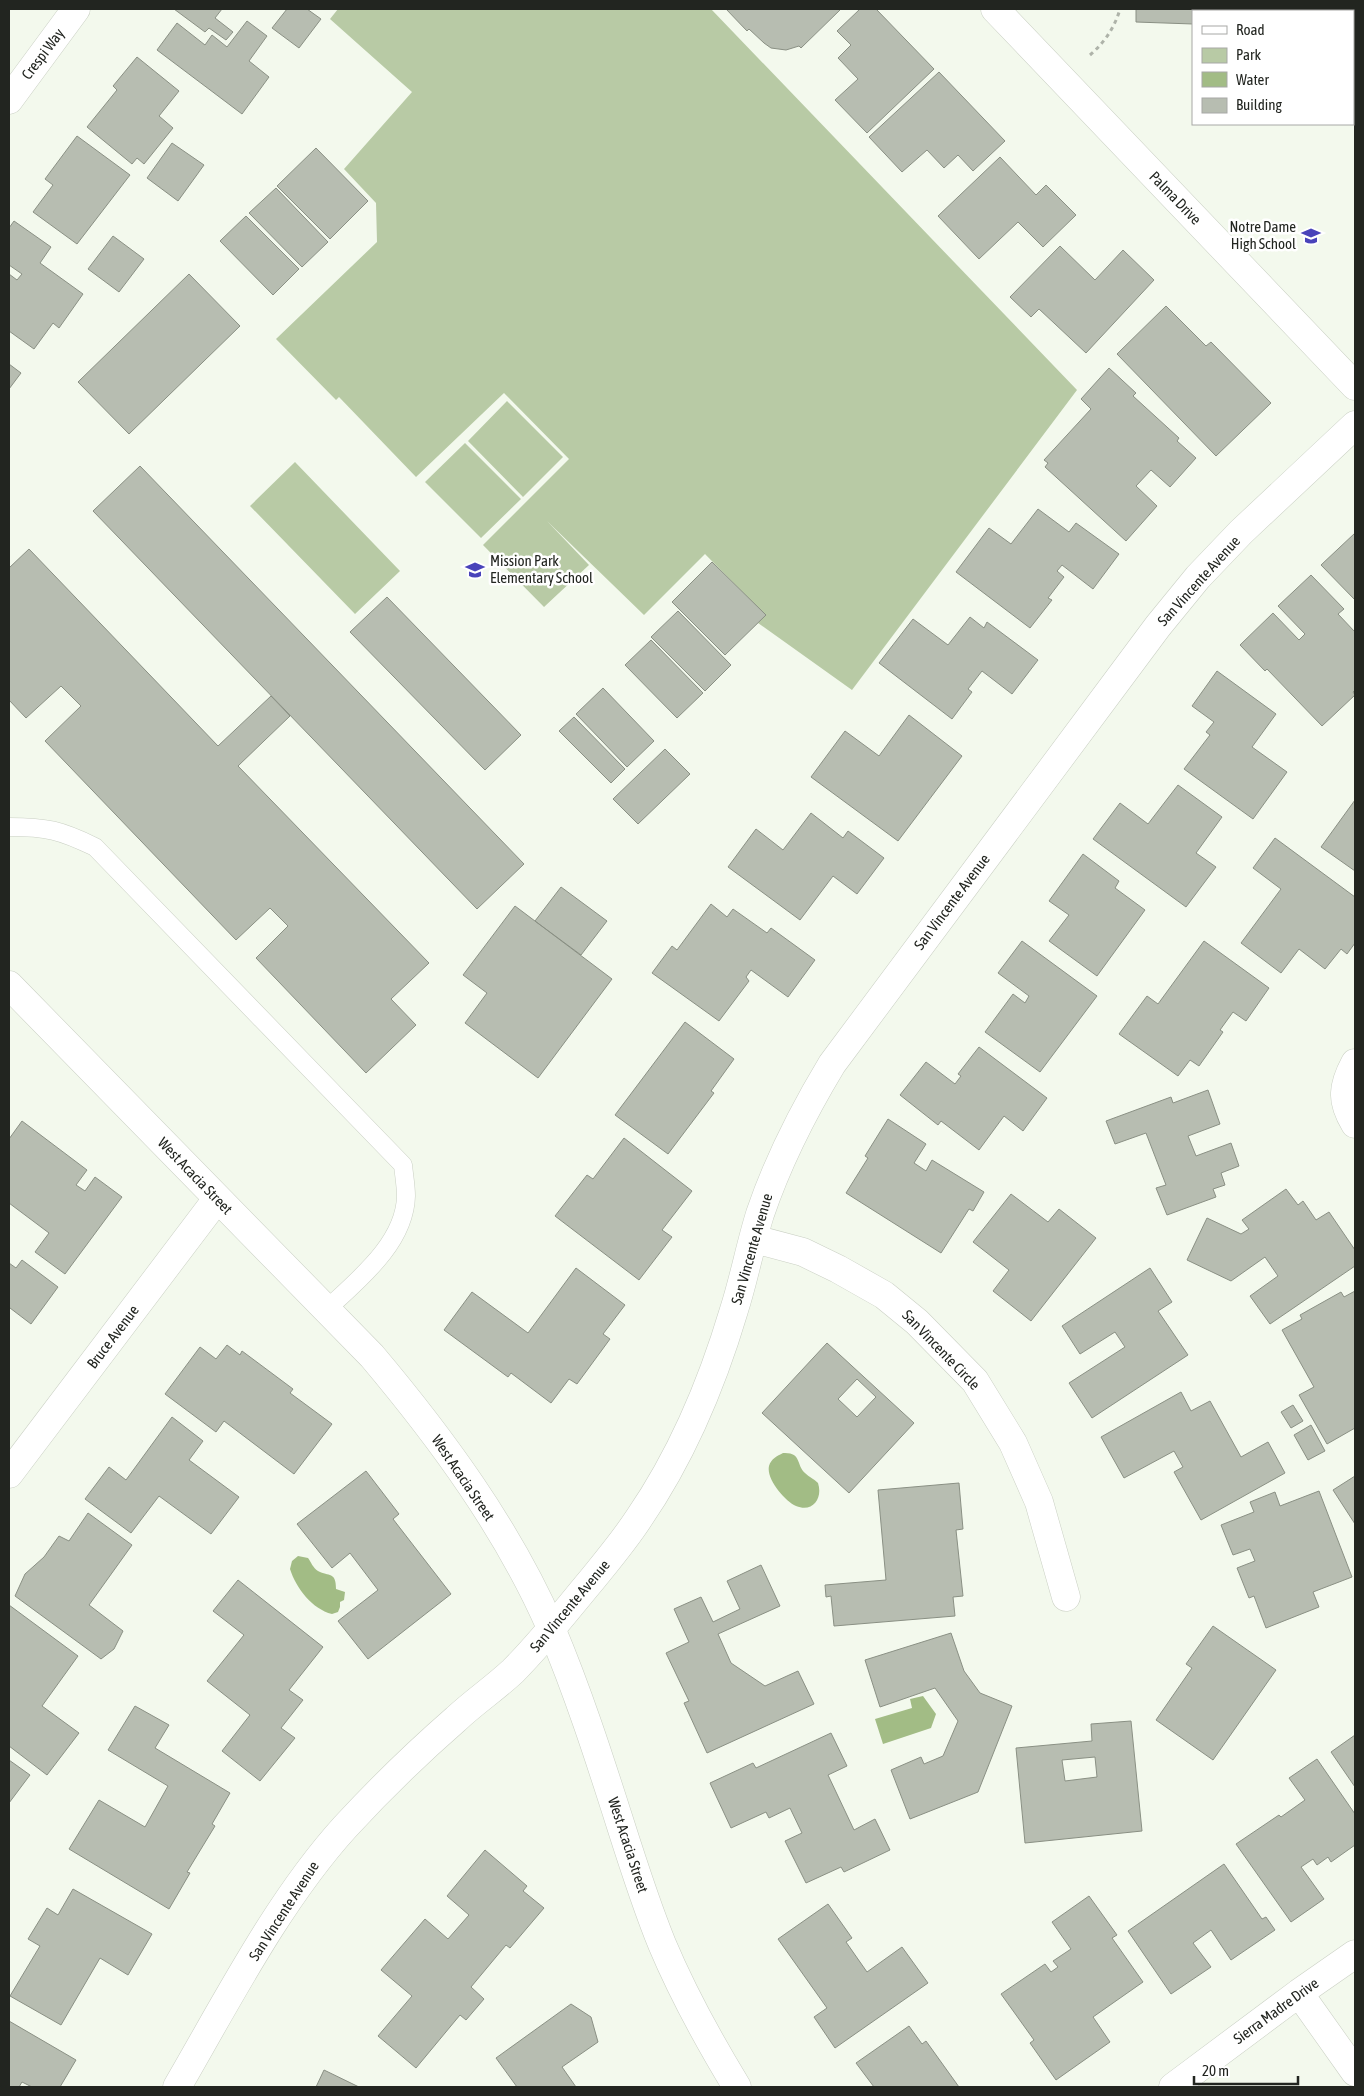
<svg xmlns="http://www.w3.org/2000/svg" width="1364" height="2096" font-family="'Asap Condensed',sans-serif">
	<rect width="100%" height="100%" fill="#f3f9ed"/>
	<path fill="#b8caa5" d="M338,9H711L1077,390L852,690L758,623L765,615L705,554L644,615L547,521L589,565L544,607L483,545L569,459L504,393L416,477L339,397L336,400L276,339L377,242L376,203L344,169L412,92L330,19Z
		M507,401L563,457L523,497L468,441Z
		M465,443L521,499L481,538L425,482Z
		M295,462L400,571L355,614L250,506Z"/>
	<path fill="#a2bc85" d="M783,1453C802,1452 796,1465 805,1473C809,1477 814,1479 818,1483C823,1498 813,1513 796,1506C785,1501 766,1479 769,1466C771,1459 777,1456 783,1453Z
		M298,1556L308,1558C311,1562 313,1568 318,1571C329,1577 336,1571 336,1589L345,1592L344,1600L340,1602V1607L338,1612L332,1614C312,1609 296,1588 290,1569L292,1561Z
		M923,1696L936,1714L931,1728L883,1744L875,1719L912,1708L910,1699Z"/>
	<path fill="#b7bdb1" stroke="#8a9084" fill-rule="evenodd" d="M174,9H222L215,18L233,32L226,40L209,28L205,32Z
		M287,9H307L321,19L299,48L272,28Z
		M726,9H841L801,48L799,46L786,50L771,48L764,43L749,29L747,31Z
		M860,9H876L934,69L867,133L835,100L858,79L838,58L851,45L837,31Z
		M1136,9H1203V11H1193V24L1136,22Z
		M247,21L267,36L249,61L269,77L242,114L157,50L177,23L205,45L212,35L227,47Z
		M137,57L179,91L159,116L173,128L144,164L137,158L132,164L87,127L117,90L113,86Z
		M939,72L1005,141L973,171L958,155L944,168L927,150L902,172L869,137Z
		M77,136L130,175L77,244L33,212L53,185L45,179Z
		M172,143L204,165L178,201L147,178Z
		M316,148L368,201L330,239L277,186Z
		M1000,157L1036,195L1046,185L1076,215L1043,247L1018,222L979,259L938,216Z
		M276,188L328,242L302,267L249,213Z
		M246,216L299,269L273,295L220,241Z
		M14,221L51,247L40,263L83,294L59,328L53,323L34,349L9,331V274L17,280L22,274L9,265V228Z
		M113,236L144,259L119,292L88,269Z
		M1060,246L1095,280L1123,250L1154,280L1086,353L1039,309L1031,317L1010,297Z
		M189,274L240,326L129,434L78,382Z
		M1166,306L1206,346L1211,342L1271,403L1216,456L1117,354Z
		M9,364L21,373L9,389Z
		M1109,368L1136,393L1133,396L1179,438L1177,441L1196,458L1170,487L1151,470L1136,486L1157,506L1126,541L1045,467L1048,463L1044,460L1091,409L1081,399Z
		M140,466L524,864L477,909L93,511Z
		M1038,509L1069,532L1076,523L1119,554L1093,589L1062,565L1057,571L1064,577L1048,598L1052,600L1030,628L956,572L989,528L1011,544Z
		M1355,533V600L1321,565Z
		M29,549L218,746L271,696L290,716L238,766L429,963L391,999L416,1025L366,1073L256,958L288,926L270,908L236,940L45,741L81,706L61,686L26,718L9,700V568Z
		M712,562L766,615L725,655L672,602Z
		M1311,575L1344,609L1338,614L1355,632V690L1353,692L1355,695L1322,726L1267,669L1265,671L1240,645L1273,613L1299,640L1305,634L1278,606Z
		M387,597L521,735L485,770L350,632Z
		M678,611L731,665L705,691L651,637Z
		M970,617L984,628L987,622L1038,660L1012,694L982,671L968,689L972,692L952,719L879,663L913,619L948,645Z
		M651,640L703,693L677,718L625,665Z
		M1217,671L1276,714L1252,747L1287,772L1253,819L1184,769L1210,735L1206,732L1214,722L1192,706Z
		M603,688L654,741L627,767L576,714Z
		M909,715L962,756L898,841L811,777L845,731L879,756Z
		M574,717L625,769L611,783L559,731Z
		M665,749L690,774L638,824L613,799Z
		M1178,785L1222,817L1196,853L1216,867L1186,907L1093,839L1120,803L1148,824Z
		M1355,800V871L1321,847Z
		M811,813L843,838L848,831L884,858L857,894L833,876L800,920L728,867L756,829L783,850Z
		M1275,838L1355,897V943L1347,954L1341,949L1325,969L1299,949L1281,973L1241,943L1281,889L1253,868Z
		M1083,854L1119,881L1115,888L1145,910L1097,976L1049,941L1069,915L1049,901Z
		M561,887L607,921L581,955L535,921Z
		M711,904L727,917L733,909L767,933L771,928L815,960L788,997L751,970L746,977L749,981L719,1021L652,973L672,946L677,950Z
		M515,906L612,979L538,1078L465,1023L487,993L463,975Z
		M1022,941L1097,996L1040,1072L985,1032L1013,994L1025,1003L1029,996L998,973Z
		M1204,941L1269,988L1246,1021L1233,1012L1220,1030L1223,1032L1199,1066L1190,1060L1178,1076L1119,1034L1147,996L1158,1004Z
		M685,1022L734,1059L711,1091L714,1093L668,1154L615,1115Z
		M979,1047L1047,1098L1023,1131L1004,1116L979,1150L941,1121L938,1125L900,1095L926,1062L955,1084L961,1076L958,1074Z
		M1208,1090L1220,1124L1188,1136L1196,1156L1231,1143L1239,1166L1221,1173L1225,1185L1213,1189L1216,1197L1167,1215L1156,1188L1166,1185L1146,1133L1115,1144L1106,1121L1171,1097L1173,1103Z
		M888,1119L926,1144L914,1163L926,1171L932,1160L984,1192L973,1211L969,1209L941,1253L846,1193L868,1158L865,1156Z
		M22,1121L87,1170L76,1185L85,1191L95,1177L122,1197L65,1274L35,1252L49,1233L9,1203V1139Z
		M624,1138L692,1191L662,1230L672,1237L639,1280L555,1216L587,1175L593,1179Z
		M1286,1189L1298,1205L1303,1201L1316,1220L1329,1212L1355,1250V1266L1270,1324L1250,1296L1278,1276L1265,1257L1231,1281L1187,1260L1207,1218L1241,1234L1249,1229L1242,1220Z
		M1011,1194L1048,1222L1059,1209L1096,1238L1031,1321L993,1291L1009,1270L973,1242Z
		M22,1260L58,1287L31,1324L10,1308L9,1309V1263L16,1268Z
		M576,1268L625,1305L603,1334L610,1339L577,1384L569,1379L551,1403L511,1373L508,1377L444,1330L472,1292L528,1333Z
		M1150,1268L1172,1302L1158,1311L1188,1355L1092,1418L1069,1383L1125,1347L1115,1332L1080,1354L1062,1326Z
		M1355,1291V1428L1327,1444L1299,1395L1314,1387L1282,1330L1302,1319L1300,1315L1341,1292L1344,1297Z
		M827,1343L914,1423L849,1493L762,1413ZM857,1379L876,1397L857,1417L838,1399Z
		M227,1345L240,1355L242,1351L293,1389L290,1393L332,1424L294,1474L224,1421L216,1432L165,1394L200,1347L216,1359Z
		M1181,1392L1191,1411L1210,1401L1241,1457L1268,1442L1285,1473L1201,1520L1174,1472L1183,1467L1174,1451L1124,1478L1101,1437Z
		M1293,1405L1303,1421L1291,1428L1281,1412Z
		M172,1417L203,1441L189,1460L239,1497L211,1534L159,1496L131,1533L85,1499L109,1467L126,1480Z
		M1311,1425L1325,1451L1308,1460L1294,1435Z
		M366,1471L399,1514L393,1519L451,1594L368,1659L338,1621L378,1590L350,1553L332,1568L297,1524Z
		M1355,1476V1524L1333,1490Z
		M959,1483L963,1529L956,1530L963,1596L953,1597L955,1616L834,1626L831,1596L826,1597L825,1585L886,1580L878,1490Z
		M1319,1491L1352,1577L1313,1592L1319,1607L1266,1628L1254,1596L1249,1598L1237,1568L1255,1561L1250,1549L1233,1555L1221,1525L1254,1512L1250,1502L1275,1492L1280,1506Z
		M88,1513L132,1545L89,1605L123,1631L114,1649L101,1659L15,1596L25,1574L44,1557L59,1536L69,1541Z
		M761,1565L780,1606L718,1634L731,1663L765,1686L798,1671L814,1704L707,1753L684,1703L689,1701L666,1653L689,1642L674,1609L701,1597L713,1622L740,1609L727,1581Z
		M238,1580L323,1647L289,1690L303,1700L281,1728L295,1738L260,1781L222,1751L250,1715L207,1681L244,1635L213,1611Z
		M9,1605L78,1656L42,1706L79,1733L47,1775L9,1746Z
		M1213,1626L1276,1670L1213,1760L1156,1720L1192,1668L1186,1664Z
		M951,1633L964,1671L980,1693L1012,1706L978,1792L910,1819L891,1770L921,1757L924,1764L943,1756L958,1721L935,1688L880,1707L865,1660Z
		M135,1706L169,1725L155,1748L230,1793L212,1824L215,1826L187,1872L190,1873L169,1909L69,1849L99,1800L145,1827L168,1786L108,1750Z
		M1131,1721L1142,1831L1025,1843L1016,1748L1092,1741L1091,1724ZM1095,1757L1097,1777L1065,1781L1062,1760Z
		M831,1733L847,1766L828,1775L854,1830L875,1819L890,1850L844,1872L841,1867L806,1883L785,1841L802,1833L790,1808L769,1818L766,1812L731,1828L710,1783L753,1763L756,1768Z
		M1355,1735V1787L1331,1752Z
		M1317,1759L1355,1814V1845L1331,1862L1328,1857L1317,1865L1313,1859L1301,1867L1324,1899L1291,1922L1236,1844L1279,1815L1281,1817L1305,1800L1289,1778Z
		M9,1760L30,1775L9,1803Z
		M485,1850L527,1886L523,1891L544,1908L510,1948L506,1945L471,1987L484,1999L466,2020L460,2015L416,2068L378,2036L412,1996L381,1970L425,1919L448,1939L469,1915L447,1896Z
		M1224,1864L1262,1919L1266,1917L1275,1930L1231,1960L1211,1930L1193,1943L1211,1967L1171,1994L1128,1931Z
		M73,1889L152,1934L128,1975L100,1958L61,2025L10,1996L40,1946L28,1939L47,1908L58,1915Z
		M1089,1896L1117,1935L1112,1938L1143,1982L1093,2017L1110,2042L1056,2080L1030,2043L1034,2040L1001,1994L1045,1964L1051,1972L1058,1967L1053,1961L1071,1949L1052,1922Z
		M828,1904L852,1938L846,1942L867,1972L902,1947L928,1983L835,2048L814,2017L827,2008L778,1939Z
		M571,2004L591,2017L598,2042L562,2067L576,2087H517L496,2058Z
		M9,2021L76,2060L60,2087H32L22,2082L19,2087H9Z
		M909,2026L922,2044L926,2041L959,2087H874L856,2063Z
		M324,2070L359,2087H316Z"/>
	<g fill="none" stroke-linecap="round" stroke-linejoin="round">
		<g stroke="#cad0c4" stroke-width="19">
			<path id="service" d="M9,827C47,827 60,830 95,847L403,1165C404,1175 406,1186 406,1196C405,1243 358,1280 327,1309"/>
		</g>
		<g stroke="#cad0c4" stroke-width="29">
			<path id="minor" d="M995,9L1355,386
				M9,100L76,9
				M1355,1063C1342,1087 1341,1101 1355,1124
				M754,1239L803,1252L838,1269L884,1295L917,1322L975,1381L1013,1443L1039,1502L1066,1597
				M9,1474L217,1199
				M1299,1993L1355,2072
				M177,2087C227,2001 278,1901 345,1827C380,1789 417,1753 456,1719C474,1702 495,1688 513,1671C541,1643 565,1612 590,1582C607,1561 624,1541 639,1518C683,1454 712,1384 734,1310C744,1279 750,1246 760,1214C778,1161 803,1112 832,1064L1158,626L1198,577L1241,532L1355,425
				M1173,2087L1299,1993L1355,1954"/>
		</g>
		<g stroke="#cad0c4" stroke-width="29">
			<path id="tertiary" d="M9,985L372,1356C441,1438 508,1529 551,1628C578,1692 599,1757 620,1823C633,1864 646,1905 662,1944C683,1994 709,2041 737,2087"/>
		</g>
		<path stroke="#aeb3a9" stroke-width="3" stroke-dasharray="4 4" stroke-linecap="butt" d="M1090,55C1104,43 1115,27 1120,9"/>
		<use href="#service" stroke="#fff" stroke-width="18"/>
		<use href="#minor" stroke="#fff" stroke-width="28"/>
		<use href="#tertiary" stroke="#fff" stroke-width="28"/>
	</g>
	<defs>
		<g id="school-bare" transform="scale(1.5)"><path d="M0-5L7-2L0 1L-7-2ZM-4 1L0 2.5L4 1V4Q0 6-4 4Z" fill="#4943ba" stroke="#fff" stroke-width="2.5" paint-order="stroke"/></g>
	</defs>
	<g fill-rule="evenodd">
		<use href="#school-bare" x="1311" y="236"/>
		<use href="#school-bare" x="475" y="570"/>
	</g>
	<g text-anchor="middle" stroke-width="5" stroke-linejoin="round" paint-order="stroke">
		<g font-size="15" fill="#222520" stroke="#fff">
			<text transform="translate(43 54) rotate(-53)" y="5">Crespi Way</text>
			<text transform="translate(1175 198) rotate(46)" y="5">Palma Drive</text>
			<text transform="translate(1199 581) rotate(-48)" y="5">San Vincente Avenue</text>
			<text transform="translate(952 902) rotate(-53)" y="5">San Vincente Avenue</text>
			<text transform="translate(195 1176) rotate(46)" y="5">West Acacia Street</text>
			<text transform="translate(752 1249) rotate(-74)" y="5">San Vincente Avenue</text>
			<text transform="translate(113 1337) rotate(-53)" y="5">Bruce Avenue</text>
			<text transform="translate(941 1350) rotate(46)" y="5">San Vincente Circle</text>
			<text transform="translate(463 1478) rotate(56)" y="5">West Acacia Street</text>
			<text transform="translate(570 1606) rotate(-50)" y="5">San Vincente Avenue</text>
			<text transform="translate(628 1845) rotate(72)" y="5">West Acacia Street</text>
			<text transform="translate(284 1911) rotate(-57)" y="5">San Vincente Avenue</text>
			<text transform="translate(1276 2011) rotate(-36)" y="5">Sierra Madre Drive</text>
		</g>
		<g font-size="15" fill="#222520" stroke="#fff" text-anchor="end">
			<text x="1296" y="232">Notre Dame<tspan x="1296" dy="17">High School</tspan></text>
			<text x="490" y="566" text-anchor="start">Mission Park<tspan x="490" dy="17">Elementary School</tspan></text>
		</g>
	</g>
	<rect width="1364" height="2096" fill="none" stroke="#222520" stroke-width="20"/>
	<rect x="1192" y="10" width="162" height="115" fill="#ffffff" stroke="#a7a8a6"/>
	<rect x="1202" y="26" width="25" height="8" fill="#ffffff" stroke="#a7a8a6"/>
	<text x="1236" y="35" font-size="15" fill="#222520">Road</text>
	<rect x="1202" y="48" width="25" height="15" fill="#b8caa5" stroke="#a7a8a6"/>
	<text x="1236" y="60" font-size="15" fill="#222520">Park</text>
	<rect x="1202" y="72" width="25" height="15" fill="#a2bc85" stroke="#a7a8a6"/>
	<text x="1236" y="85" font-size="15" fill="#222520">Water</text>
	<rect x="1202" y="98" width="25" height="15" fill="#b7bdb1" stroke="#a7a8a6"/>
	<text x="1236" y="110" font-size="15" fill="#222520">Building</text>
	<path d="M1194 2076v8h104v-8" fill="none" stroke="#222520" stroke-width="2.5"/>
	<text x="1202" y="2076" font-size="15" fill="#222520" stroke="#ffffff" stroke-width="4" paint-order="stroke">20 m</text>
</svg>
